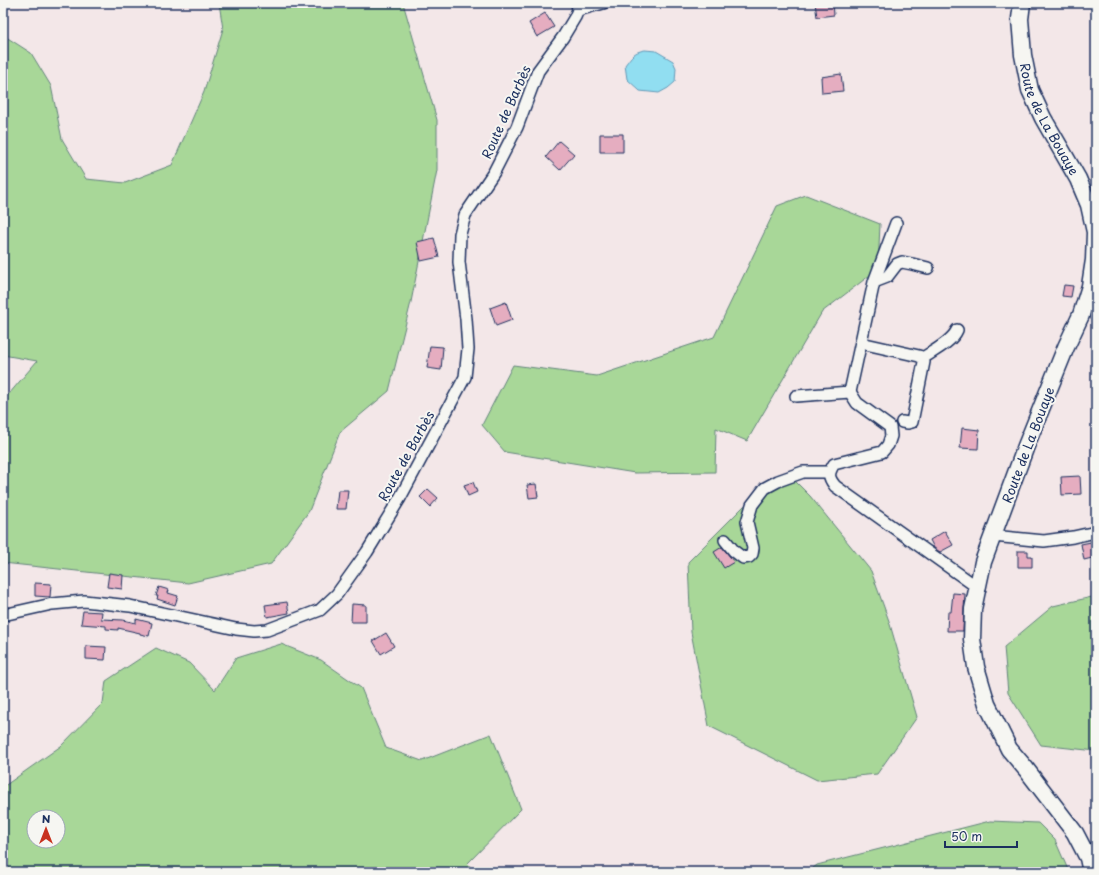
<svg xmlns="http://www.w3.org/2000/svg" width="1099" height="875" font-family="'Playpen Sans',sans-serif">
	<rect width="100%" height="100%" fill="#f3e7e8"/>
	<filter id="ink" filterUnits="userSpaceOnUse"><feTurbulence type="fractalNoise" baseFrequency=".025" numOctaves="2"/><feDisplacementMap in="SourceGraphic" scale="8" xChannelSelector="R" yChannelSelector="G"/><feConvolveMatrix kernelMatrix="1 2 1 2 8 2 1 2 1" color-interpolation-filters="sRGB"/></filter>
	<g filter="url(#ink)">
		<path fill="#a8d798" stroke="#62837b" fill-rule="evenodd" d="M219,3H403L437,120V170L411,302L389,391L340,432L309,511L271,564L188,583L3,563V401L37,361L3,355V35L31,53L51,86L62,139L86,179L125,183L172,165L204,92L223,29Z
			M806,195L880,224L878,269L822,312L747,441L716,428L715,472L635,473L505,452L482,425L513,365L597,376L714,337L777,206Z
			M791,477L810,496L871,571L889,621L917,717L877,774L817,780L709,726L691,632L688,562L744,506Z
			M1096,596V751L1041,745L1008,693L1004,647L1053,606Z
			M281,644L321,660L361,688L386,748L422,761L491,734L521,809L467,864L477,872H3V787L61,746L103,703L106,681L156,648L189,663L215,690L236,658ZM34,817H58V841H34Z
			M990,821L1038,823L1055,840L1069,872H808L817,865Z"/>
		<path fill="#91def1" stroke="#6298b6" d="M645,50L656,51L673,61L676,68L675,82L668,88L659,93L640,91L627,79L625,65C632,56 633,52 645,50Z"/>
		<path fill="#e5adc0" stroke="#1b2f5e" d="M815,3H833L834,15L817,17Z
			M545,13L554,27L537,37L529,23Z
			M841,74L843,91L822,93L821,77Z
			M600,134H623V152H600Z
			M559,141L574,154L560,170L546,157Z
			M434,238L439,257L421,261L417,242Z
			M1064,285L1073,286L1071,297L1062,296Z
			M506,302L512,320L496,326L490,308Z
			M430,346L443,347L441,370L427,368Z
			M962,428L979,430L978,449L960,448Z
			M1080,476L1081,494L1062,495L1061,477Z
			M473,482L477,492L468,496L464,485Z
			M536,484L538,497L529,498L527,485Z
			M428,489L438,498L430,507L420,497Z
			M338,490H348L346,509H336Z
			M945,531L953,545L940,552L934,548L930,540Z
			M1096,541V557L1084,560L1081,544Z
			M722,547L731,558L734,562L724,568L714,552Z
			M1018,551H1028V556H1032V567H1018Z
			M109,573L123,575L122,589L107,587Z
			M35,583L51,584L50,597L35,596Z
			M159,587L169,590L168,593L178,596L175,605L157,599L158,596H156Z
			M953,593L965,594L964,609L963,631H947L948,612H951Z
			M287,602L289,613L267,617L265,605Z
			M352,604L366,605V622H351Z
			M83,611L102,612L101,619L123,620L136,623V619L152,623L149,636L140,634V633L118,628V630L106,629V626L81,624Z
			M386,633L394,646L381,654L373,641Z
			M86,646L106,647L105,660L86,659Z"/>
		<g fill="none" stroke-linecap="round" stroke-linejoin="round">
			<g stroke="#1b2f5e" stroke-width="14">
				<path id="minor" d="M578,10L603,3
					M896,223L874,282L850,392L857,403L890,427L891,436L888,445L882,452L834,464C828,474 828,477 835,486L977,587
					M874,282L887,277L897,264L902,262L912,264L928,268
					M861,343L919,356L923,358L924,362L912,422L908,423L902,422
					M923,358C933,351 952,342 957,330
					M796,396L850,392
					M993,536L1044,541L1073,537L1096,532
					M725,540L734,551L743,558L749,557L752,554L753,548L747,522L752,505L765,488L778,481L803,472H829
					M3,615L52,604L84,601L130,606L236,629L254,631L267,630L320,610L337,594L367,552L400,498L465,377L468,349L466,319L459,262L460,234L465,215L494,172L517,127L538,71L563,37L575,17L578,10L577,3"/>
			</g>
			<g stroke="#1b2f5e" stroke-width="19">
				<g id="secondary">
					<path id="s1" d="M1022,3L1020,19L1023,55L1030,90L1043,118L1078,179L1089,205L1095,232L1094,260L1090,286L1081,315L1066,347L1026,446L983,562L973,609L972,639L976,667L987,704L1009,749L1026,769L1075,833L1088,858L1091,872"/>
				</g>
			</g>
			<use href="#minor" stroke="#f6f6f2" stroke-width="11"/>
			<use href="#secondary" stroke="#f6f6f2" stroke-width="16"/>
		</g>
	</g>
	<g text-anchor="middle" stroke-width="4" stroke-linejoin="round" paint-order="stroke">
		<g font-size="13" fill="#1b2f5e" stroke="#f6f6f2">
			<text transform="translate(506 112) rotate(-66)" y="5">Route de Barbès</text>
			<text dy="5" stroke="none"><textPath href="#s1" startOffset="122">Route de La Bouaye</textPath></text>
			<text transform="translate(1028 445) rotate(-69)" y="5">Route de La Bouaye</text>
			<text transform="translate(406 456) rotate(-61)" y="5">Route de Barbès</text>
		</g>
	</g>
	<rect width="1099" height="875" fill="none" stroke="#f6f6f2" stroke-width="16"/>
	<rect x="8" y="8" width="1083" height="859" fill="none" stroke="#1b2f5e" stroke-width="1.5" filter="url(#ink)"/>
	<g transform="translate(46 829)"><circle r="19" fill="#f6f6f2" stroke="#9ea6b7"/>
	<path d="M0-3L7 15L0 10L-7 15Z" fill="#c8321e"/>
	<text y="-6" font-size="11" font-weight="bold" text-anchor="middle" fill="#1b2f5e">N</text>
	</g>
	<path d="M945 841v6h72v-6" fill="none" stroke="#1b2f5e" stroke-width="2"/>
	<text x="951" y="841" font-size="12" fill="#1b2f5e" stroke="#f6f6f2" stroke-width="3" paint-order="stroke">50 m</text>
</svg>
